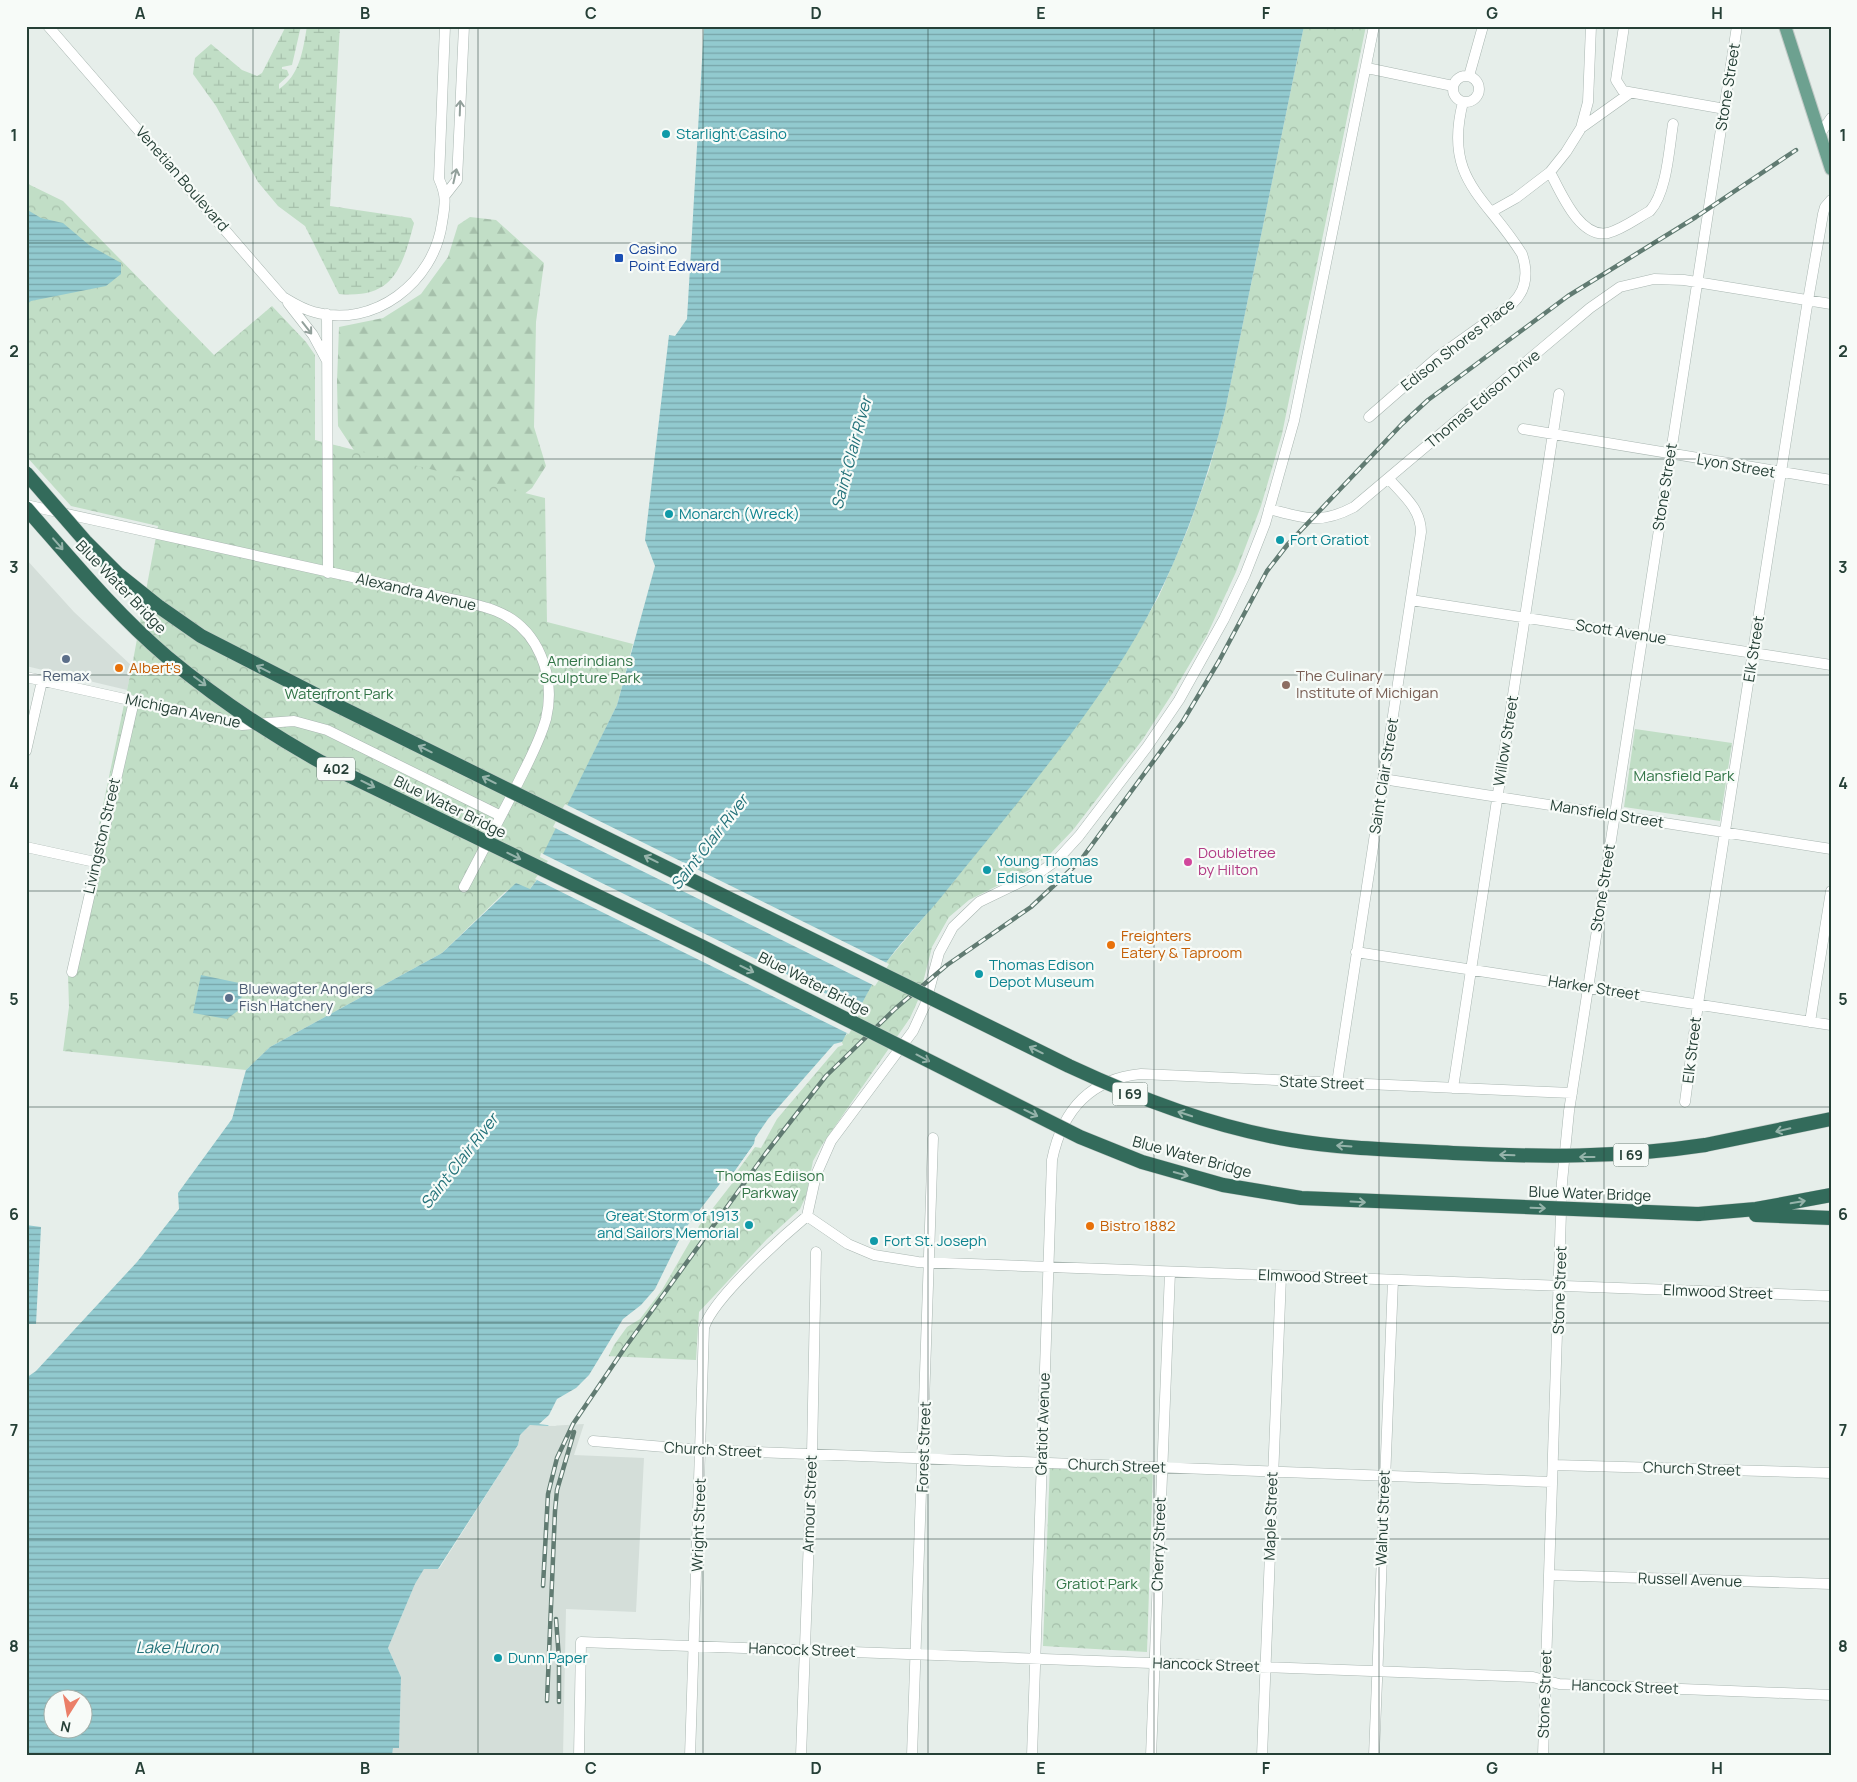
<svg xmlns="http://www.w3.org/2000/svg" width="1857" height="1782" font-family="Manrope,sans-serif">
	<defs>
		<pattern id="forest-firs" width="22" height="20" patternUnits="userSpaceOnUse" patternTransform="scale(1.25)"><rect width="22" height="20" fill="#c1dec6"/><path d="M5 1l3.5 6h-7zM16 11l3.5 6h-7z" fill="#a6c0ab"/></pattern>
		<pattern id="wetland-marsh" width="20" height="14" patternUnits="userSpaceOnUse" patternTransform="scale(1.25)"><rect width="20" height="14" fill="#c1dec6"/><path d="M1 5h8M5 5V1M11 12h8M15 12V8" fill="none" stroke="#a6c0ab"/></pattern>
		<pattern id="park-crowns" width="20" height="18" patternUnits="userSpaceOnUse" patternTransform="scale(1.25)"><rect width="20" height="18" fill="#c1dec6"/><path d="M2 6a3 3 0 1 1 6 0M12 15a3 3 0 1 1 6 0" fill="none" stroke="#a6c0ab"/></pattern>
		<pattern id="water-rules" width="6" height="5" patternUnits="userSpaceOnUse" patternTransform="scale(1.25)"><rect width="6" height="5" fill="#92cacf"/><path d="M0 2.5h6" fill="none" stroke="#77a5a9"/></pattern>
	</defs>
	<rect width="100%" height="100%" fill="#e6eeea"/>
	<path fill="#d4ded9" d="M26,559L74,612L132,666L127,690L26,666Z
		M539,1424L548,1426L584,1424L574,1455L644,1458L636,1612L566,1609L563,1756H392L393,1747L399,1748L401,1677L388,1648L415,1584L424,1569H439L518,1445L520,1435L530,1425Z"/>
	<path fill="url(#forest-firs)" d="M470,217L496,220L544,263L536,322L534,427L546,466L532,488L519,498L361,461L338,426L337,382L339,327L383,318L421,294L448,257L458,225Z"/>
	<path fill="url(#wetland-marsh)" d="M286,26H301L292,65L282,67V69L287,70L289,75L279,84V89C300,75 303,50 307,26H340L330,206L411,218L414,223C402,269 393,299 339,294L305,226L278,206L258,182L216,106L193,74L195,58L211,44L242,70L257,76L262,73Z"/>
	<path fill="url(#park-crowns)" d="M1304,26H1366L1282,434L1261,506L1236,572L1207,635L1172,694L1143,739L1073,830L1050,854L1029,870L969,900L949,917L932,947L919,998L910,1018L822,1145L813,1161L806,1196L800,1209L767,1239L699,1312L696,1360L605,1356L687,1242L730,1178L775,1118L847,1034L868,991L888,960L946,891L1069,735L1126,653L1159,596L1188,529L1209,470L1225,411Z
		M26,183L63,201L214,355L272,306L306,342L315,355V440L545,498L547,622L633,644L617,705L565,811L552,860L529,890H507L442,953L270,1047L246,1070L63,1051L69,1007L68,974L132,666L158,526L71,506L26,456Z
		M1635,729L1732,743L1720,821L1624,807Z
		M1050,1464L1153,1469L1147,1652L1043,1646Z"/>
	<path fill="url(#water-rules)" fill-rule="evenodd" d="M704,26H1304L1225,411C1203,496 1173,577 1127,652C1076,735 1008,814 947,890C928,914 906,936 888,960C869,986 857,1015 842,1042L837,1045L754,1144L697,1224L660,1288L625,1325L576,1395L548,1426L530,1425L520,1435L518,1445L438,1569H424L415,1584L388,1648L401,1677L399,1748H393L392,1756H26V1378L36,1371L137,1262L179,1209L178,1193L232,1119L246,1070L270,1047L442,953L516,883L530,889L552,860L542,856L617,705L655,566L645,540L669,335L675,336L687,319ZM52,1700H82V1730H52Z
		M26,209L41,218L63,223L89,245L121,263V274L106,286L31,301L26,305Z
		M201,975L244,984L239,1010L227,1019L193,1013Z
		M26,1225L41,1227L36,1324H26Z"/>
	<path fill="#e6eeea" d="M565,804L889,964L875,986L553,827Z
		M541,853L861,1011L849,1034L535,879L548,861L540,857Z
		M842,1042L843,1045L838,1047L777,1119L761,1148L755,1147L733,1177L734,1181L699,1226L662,1290L640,1319L627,1327L614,1345L599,1376L592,1381L587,1391L578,1397L564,1421L555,1426L539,1424L549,1415L557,1399L576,1388L589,1375L623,1319L641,1305L655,1289L684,1230L726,1176L730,1178L754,1144L755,1138L768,1119L834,1044Z"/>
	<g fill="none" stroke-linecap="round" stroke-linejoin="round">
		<g stroke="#a9b6b1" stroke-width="11">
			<path id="minor" d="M48,26L283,297C293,303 302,309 314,312C374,329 434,282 442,223C445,205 447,196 439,179L445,26
				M1624,26L1616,80L1623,91L1725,109
				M1367,68L1453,86
				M1453 89a13 13 0 1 1 26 0a13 13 0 1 1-26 0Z
				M1469,76L1483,26
				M1581,128L1588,102L1591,26
				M1820,134L1831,118
				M1550,172C1561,193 1580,239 1608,233C1623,229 1637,218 1650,211C1667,192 1669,149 1673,124
				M446,194L457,180L464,26
				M1491,212L1516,198L1550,172L1566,152L1581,128L1630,93
				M288,303L313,335L327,361
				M327,314L328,573
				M1369,417L1439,356L1512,304C1527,290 1528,272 1522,254C1486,196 1443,180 1463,102
				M1523,429L1831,480
				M26,505L434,595C454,600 477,603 496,611C539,628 556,677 546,719C539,744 526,766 515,789C498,822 481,854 464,887
				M1269,509C1304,518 1320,525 1354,507L1590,308L1620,287L1654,279L1684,280L1831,304
				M1411,600L1831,665
				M26,677L242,725L294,721L327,730L501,816
				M26,751L42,681
				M1383,779L1831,849
				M26,847L95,862
				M1356,952L1831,1025
				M72,972L134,701
				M1810,1022L1831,891
				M1337,1083L1421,532C1421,509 1403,495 1389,479
				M1453,1088L1559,394
				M1685,1102L1698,1004L1806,312L1823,214L1825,207L1831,200
				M807,1216L816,1175L831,1141L913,1031L925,1005L939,953L953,927L979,902L1039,873L1057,860L1079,836L1147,747L1179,700L1224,619L1245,575L1265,524L1294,421L1374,26
				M807,1216L848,1244L874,1255L918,1262L1831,1296
				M593,1441L701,1450L1552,1482
				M1554,1465L1831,1473
				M1549,1575L1831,1584
				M579,1756L581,1642L1533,1677L1559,1684L1831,1695
				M690,1756L704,1328C712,1299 782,1237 807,1216
				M801,1756L812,1455L816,1252
				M912,1756L933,1138
				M1032,1756L1052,1160C1062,1111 1089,1079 1141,1074L1572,1093
				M1151,1756L1170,1272
				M1262,1756L1281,1276
				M1374,1756L1393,1280
				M1543,1756L1562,1182L1569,1111L1737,26"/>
		</g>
		<g stroke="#c2cac7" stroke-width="14">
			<path id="major" d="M1785,26L1831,169"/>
		</g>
		<g stroke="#c2cac7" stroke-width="15">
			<path id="highway" d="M1705,1145L1831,1119
				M1698,1214L1756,1209L1831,1195
				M1756,1215L1831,1218"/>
		</g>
		<use href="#minor" stroke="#fff" stroke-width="10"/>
		<use href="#major" stroke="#6da190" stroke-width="12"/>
		<use href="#highway" stroke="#336b5b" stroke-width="14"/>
		<g stroke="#617b72" stroke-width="4.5">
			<path id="rail" d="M543,1586L548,1494L557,1458L573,1424L624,1349L766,1153L826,1076L896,1008L947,965L1031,907L1080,861L1183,721L1219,661L1267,571L1288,544L1402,424L1428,400L1568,296L1696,217L1796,150
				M556,1619L559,1659V1702
				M547,1701L555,1511L557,1490L574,1432"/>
		</g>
		<use href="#rail" stroke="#f7fbf8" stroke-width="2.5" stroke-dasharray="8" stroke-linecap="butt"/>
		<g stroke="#c2cac7" stroke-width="15" stroke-linecap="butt">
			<path id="highway-bridge" d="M26,473L86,542L118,574L158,606L201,636L336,705L1069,1066C1140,1099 1213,1127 1291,1140C1344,1149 1399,1150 1453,1153C1539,1157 1620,1158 1705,1145
				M26,508C71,559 115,613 167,657C215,697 267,732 321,762L703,947L1080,1137L1142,1162L1223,1185L1301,1198L1698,1214"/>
		</g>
		<use href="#highway-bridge" stroke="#336b5b" stroke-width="14"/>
	</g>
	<defs><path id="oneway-shaft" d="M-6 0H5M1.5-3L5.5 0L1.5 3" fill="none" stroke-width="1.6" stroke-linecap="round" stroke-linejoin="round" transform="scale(1.25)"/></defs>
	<g stroke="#92a09b">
		<use href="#oneway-shaft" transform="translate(460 108) rotate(-88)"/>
		<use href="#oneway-shaft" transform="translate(455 176) rotate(-77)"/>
		<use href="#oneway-shaft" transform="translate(307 328) rotate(52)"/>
	</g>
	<g stroke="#95b3aa">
		<use href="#oneway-shaft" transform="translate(58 544) rotate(49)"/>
		<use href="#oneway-shaft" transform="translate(263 669) rotate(-153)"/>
		<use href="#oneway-shaft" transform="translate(200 681) rotate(37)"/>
		<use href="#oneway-shaft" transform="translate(425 749) rotate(-154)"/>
		<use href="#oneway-shaft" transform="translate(489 780) rotate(-154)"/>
		<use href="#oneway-shaft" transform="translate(368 784) rotate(26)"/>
		<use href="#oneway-shaft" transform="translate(514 856) rotate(26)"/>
		<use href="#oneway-shaft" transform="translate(651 859) rotate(-154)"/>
		<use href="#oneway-shaft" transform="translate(747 969) rotate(26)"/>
		<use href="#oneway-shaft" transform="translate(1036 1050) rotate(-154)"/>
		<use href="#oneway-shaft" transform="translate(923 1058) rotate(28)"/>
		<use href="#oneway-shaft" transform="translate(1031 1113) rotate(26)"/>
		<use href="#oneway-shaft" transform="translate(1185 1114) rotate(-162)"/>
		<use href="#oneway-shaft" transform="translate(1783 1130) rotate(167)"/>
		<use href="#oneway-shaft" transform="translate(1344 1146) rotate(-176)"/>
		<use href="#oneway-shaft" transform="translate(1507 1155) rotate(-178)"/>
		<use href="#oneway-shaft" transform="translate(1587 1157) rotate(180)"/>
		<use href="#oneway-shaft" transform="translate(1181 1174) rotate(15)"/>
		<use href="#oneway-shaft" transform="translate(1358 1202) rotate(3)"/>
		<use href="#oneway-shaft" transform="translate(1798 1202) rotate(-10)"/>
		<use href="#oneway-shaft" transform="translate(1538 1208) rotate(2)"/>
	</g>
	<path fill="none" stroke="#264037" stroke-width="1" stroke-opacity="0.55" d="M253,26V1756M478,26V1756M703,26V1756M928,26V1756M1154,26V1756M1379,26V1756M1604,26V1756M26,243H1831M26,459H1831M26,675H1831M26,891H1831M26,1107H1831M26,1323H1831M26,1539H1831"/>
	<g fill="#0f9aa8" stroke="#f7fbf8" stroke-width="2">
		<circle cx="666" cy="134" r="5"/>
		<circle cx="669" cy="514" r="5"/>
		<circle cx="1280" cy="540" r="5"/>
		<circle cx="987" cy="870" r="5"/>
		<circle cx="979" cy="974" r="5"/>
		<circle cx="749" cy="1225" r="5"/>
		<circle cx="874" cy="1241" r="5"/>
		<circle cx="498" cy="1658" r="5"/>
	</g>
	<rect fill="#1a4fb4" stroke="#f7fbf8" stroke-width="2" x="614" y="253" width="10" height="10" rx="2.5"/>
	<g fill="#5c6f8a" stroke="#f7fbf8" stroke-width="2">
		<circle cx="66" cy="659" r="5"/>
		<circle cx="229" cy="998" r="5"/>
	</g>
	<g fill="#e8710a" stroke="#f7fbf8" stroke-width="2">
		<circle cx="119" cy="668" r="5"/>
		<circle cx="1111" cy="945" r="5"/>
		<circle cx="1090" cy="1226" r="5"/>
	</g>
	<circle fill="#8d6e63" stroke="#f7fbf8" stroke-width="2" cx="1286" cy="685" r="5"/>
	<circle fill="#d1479c" stroke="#f7fbf8" stroke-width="2" cx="1188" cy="862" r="5"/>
	<g text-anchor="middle" stroke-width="4.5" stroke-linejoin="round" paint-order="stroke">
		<g fill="#f7fbf8" stroke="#657871" stroke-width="1">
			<rect x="317" y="757.5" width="38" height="23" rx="4"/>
			<rect x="1112.5" y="1082.5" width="35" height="23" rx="4"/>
			<rect x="1613.5" y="1143.5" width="35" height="23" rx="4"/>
		</g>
		<g font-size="14" font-weight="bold" fill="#264037">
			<text x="336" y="774">402</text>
			<text x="1130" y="1099">I 69</text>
			<text x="1631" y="1160">I 69</text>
		</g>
		<g font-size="15" fill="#264037" stroke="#f7fbf8">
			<text transform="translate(1728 87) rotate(-81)" y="5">Stone Street</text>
			<text transform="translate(182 179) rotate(49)" y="5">Venetian Boulevard</text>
			<text transform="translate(1458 345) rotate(-38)" y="5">Edison Shores Place</text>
			<text transform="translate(1483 399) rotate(-40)" y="5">Thomas Edison Drive</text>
			<text transform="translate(1736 466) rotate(10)" y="5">Lyon Street</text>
			<text transform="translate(1665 487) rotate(-81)" y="5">Stone Street</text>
			<text transform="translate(121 587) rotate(46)" y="5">Blue Water Bridge</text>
			<text transform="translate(416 592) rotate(13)" y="5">Alexandra Avenue</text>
			<text transform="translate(1621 632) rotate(9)" y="5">Scott Avenue</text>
			<text transform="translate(1754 649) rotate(-81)" y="5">Elk Street</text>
			<text transform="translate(183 711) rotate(12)" y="5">Michigan Avenue</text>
			<text transform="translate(1506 741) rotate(-81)" y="5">Willow Street</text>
			<text transform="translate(1384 776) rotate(-81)" y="5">Saint Clair Street</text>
			<text transform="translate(450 807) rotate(26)" y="5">Blue Water Bridge</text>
			<text transform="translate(1607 814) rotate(9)" y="5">Mansfield Street</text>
			<text transform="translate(102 836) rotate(-77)" y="5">Livingston Street</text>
			<text transform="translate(1603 888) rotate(-81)" y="5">Stone Street</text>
			<text transform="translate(814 984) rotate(27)" y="5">Blue Water Bridge</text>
			<text transform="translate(1594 988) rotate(9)" y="5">Harker Street</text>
			<text transform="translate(1692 1050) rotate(-83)" y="5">Elk Street</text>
			<text transform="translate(1322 1083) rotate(2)" y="5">State Street</text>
			<text transform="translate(1192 1157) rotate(15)" y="5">Blue Water Bridge</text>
			<text transform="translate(1590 1194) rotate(2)" y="5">Blue Water Bridge</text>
			<text transform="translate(1313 1277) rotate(2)" y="5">Elmwood Street</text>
			<text transform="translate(1560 1290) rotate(-88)" y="5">Stone Street</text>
			<text transform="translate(1718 1292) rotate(2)" y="5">Elmwood Street</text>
			<text transform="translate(1043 1424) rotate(-88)" y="5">Gratiot Avenue</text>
			<text transform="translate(924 1447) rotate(-88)" y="5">Forest Street</text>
			<text transform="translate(713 1450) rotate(3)" y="5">Church Street</text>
			<text transform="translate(1117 1466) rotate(2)" y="5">Church Street</text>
			<text transform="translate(1692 1469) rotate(2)" y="5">Church Street</text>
			<text transform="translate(810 1504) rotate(-88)" y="5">Armour Street</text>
			<text transform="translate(1271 1516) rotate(-88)" y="5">Maple Street</text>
			<text transform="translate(1383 1518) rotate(-88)" y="5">Walnut Street</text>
			<text transform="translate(699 1525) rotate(-88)" y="5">Wright Street</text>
			<text transform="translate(1159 1544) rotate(-88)" y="5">Cherry Street</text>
			<text transform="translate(1690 1580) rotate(2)" y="5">Russell Avenue</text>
			<text transform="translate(802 1650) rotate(2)" y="5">Hancock Street</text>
			<text transform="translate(1206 1665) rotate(2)" y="5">Hancock Street</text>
			<text transform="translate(1625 1687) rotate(2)" y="5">Hancock Street</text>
			<text transform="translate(1545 1694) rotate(-88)" y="5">Stone Street</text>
		</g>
		<g font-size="15" fill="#0d838f" stroke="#f7fbf8" text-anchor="start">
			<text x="676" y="139">Starlight Casino</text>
			<text x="679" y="519">Monarch (Wreck)</text>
			<text x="1290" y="545">Fort Gratiot</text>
			<text x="997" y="866">Young Thomas<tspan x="997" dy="17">Edison statue</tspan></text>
			<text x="989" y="970">Thomas Edison<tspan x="989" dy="17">Depot Museum</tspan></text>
			<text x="739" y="1221" text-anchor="end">Great Storm of 1913<tspan x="739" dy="17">and Sailors Memorial</tspan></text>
			<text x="884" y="1246">Fort St. Joseph</text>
			<text x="508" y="1663">Dunn Paper</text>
		</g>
		<g font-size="15" fill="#164399" stroke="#f7fbf8" text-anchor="start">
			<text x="629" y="254">Casino<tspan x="629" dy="17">Point Edward</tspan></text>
		</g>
		<g font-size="15" fill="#327547" stroke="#f7fbf8">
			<text x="590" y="666">Amerindians<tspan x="590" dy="17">Sculpture Park</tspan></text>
			<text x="339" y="699">Waterfront Park</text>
			<text x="1684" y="781">Mansfield Park</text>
			<text x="770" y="1181">Thomas Ediison<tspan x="770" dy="17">Parkway</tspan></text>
			<text x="1097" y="1589">Gratiot Park</text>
		</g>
		<g font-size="15" fill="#c56008" stroke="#f7fbf8" text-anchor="start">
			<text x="129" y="673">Albert's</text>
			<text x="1121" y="941">Freighters<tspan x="1121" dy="17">Eatery &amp; Taproom</tspan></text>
			<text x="1100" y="1231">Bistro 1882</text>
		</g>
		<g font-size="15" fill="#4e5e75" stroke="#f7fbf8">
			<text x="66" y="681">Remax</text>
			<text x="239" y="994" text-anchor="start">Bluewagter Anglers<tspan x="239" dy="17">Fish Hatchery</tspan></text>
		</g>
		<g font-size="15" fill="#785e54" stroke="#f7fbf8" text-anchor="start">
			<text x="1296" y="681">The Culinary<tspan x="1296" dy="17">Institute of Michigan</tspan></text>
		</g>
		<g font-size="15" fill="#b23c85" stroke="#f7fbf8" text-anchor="start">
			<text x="1198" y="858">Doubletree<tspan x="1198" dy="17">by Hilton</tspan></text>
		</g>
		<g font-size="16" font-style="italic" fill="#227179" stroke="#f7fbf8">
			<text transform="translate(851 453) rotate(-75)" y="6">Saint Clair River</text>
			<text transform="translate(709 842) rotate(-52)" y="6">Saint Clair River</text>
			<text transform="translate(459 1161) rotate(-52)" y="6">Saint Clair River</text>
			<text x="177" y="1653">Lake Huron</text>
		</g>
	</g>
	<rect width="1857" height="1782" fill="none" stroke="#f7fbf8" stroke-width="55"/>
	<g transform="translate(68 1714) rotate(191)"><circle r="24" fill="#f7fbf8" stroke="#a3b0ab"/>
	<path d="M0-4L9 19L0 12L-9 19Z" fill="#eb7f68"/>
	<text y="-8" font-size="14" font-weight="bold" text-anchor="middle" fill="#264037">N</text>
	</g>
	<rect x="28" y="28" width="1802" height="1726" fill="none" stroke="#264037" stroke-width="2"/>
	<g font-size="16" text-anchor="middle" font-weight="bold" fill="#264037">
		<text x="140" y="19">A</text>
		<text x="365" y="19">B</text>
		<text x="591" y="19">C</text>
		<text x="816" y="19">D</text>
		<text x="1041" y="19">E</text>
		<text x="1266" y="19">F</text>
		<text x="1492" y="19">G</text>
		<text x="1717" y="19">H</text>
		<text x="14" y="141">1</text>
		<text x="1843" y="141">1</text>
		<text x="14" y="357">2</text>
		<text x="1843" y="357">2</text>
		<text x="14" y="573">3</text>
		<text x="1843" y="573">3</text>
		<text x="14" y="789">4</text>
		<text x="1843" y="789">4</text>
		<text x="14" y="1005">5</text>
		<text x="1843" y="1005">5</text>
		<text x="14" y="1220">6</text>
		<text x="1843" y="1220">6</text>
		<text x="14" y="1436">7</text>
		<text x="1843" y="1436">7</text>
		<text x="14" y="1652">8</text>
		<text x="1843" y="1652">8</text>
		<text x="140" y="1774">A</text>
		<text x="365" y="1774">B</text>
		<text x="591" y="1774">C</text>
		<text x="816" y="1774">D</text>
		<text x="1041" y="1774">E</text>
		<text x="1266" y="1774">F</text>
		<text x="1492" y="1774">G</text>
		<text x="1717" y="1774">H</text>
	</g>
</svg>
